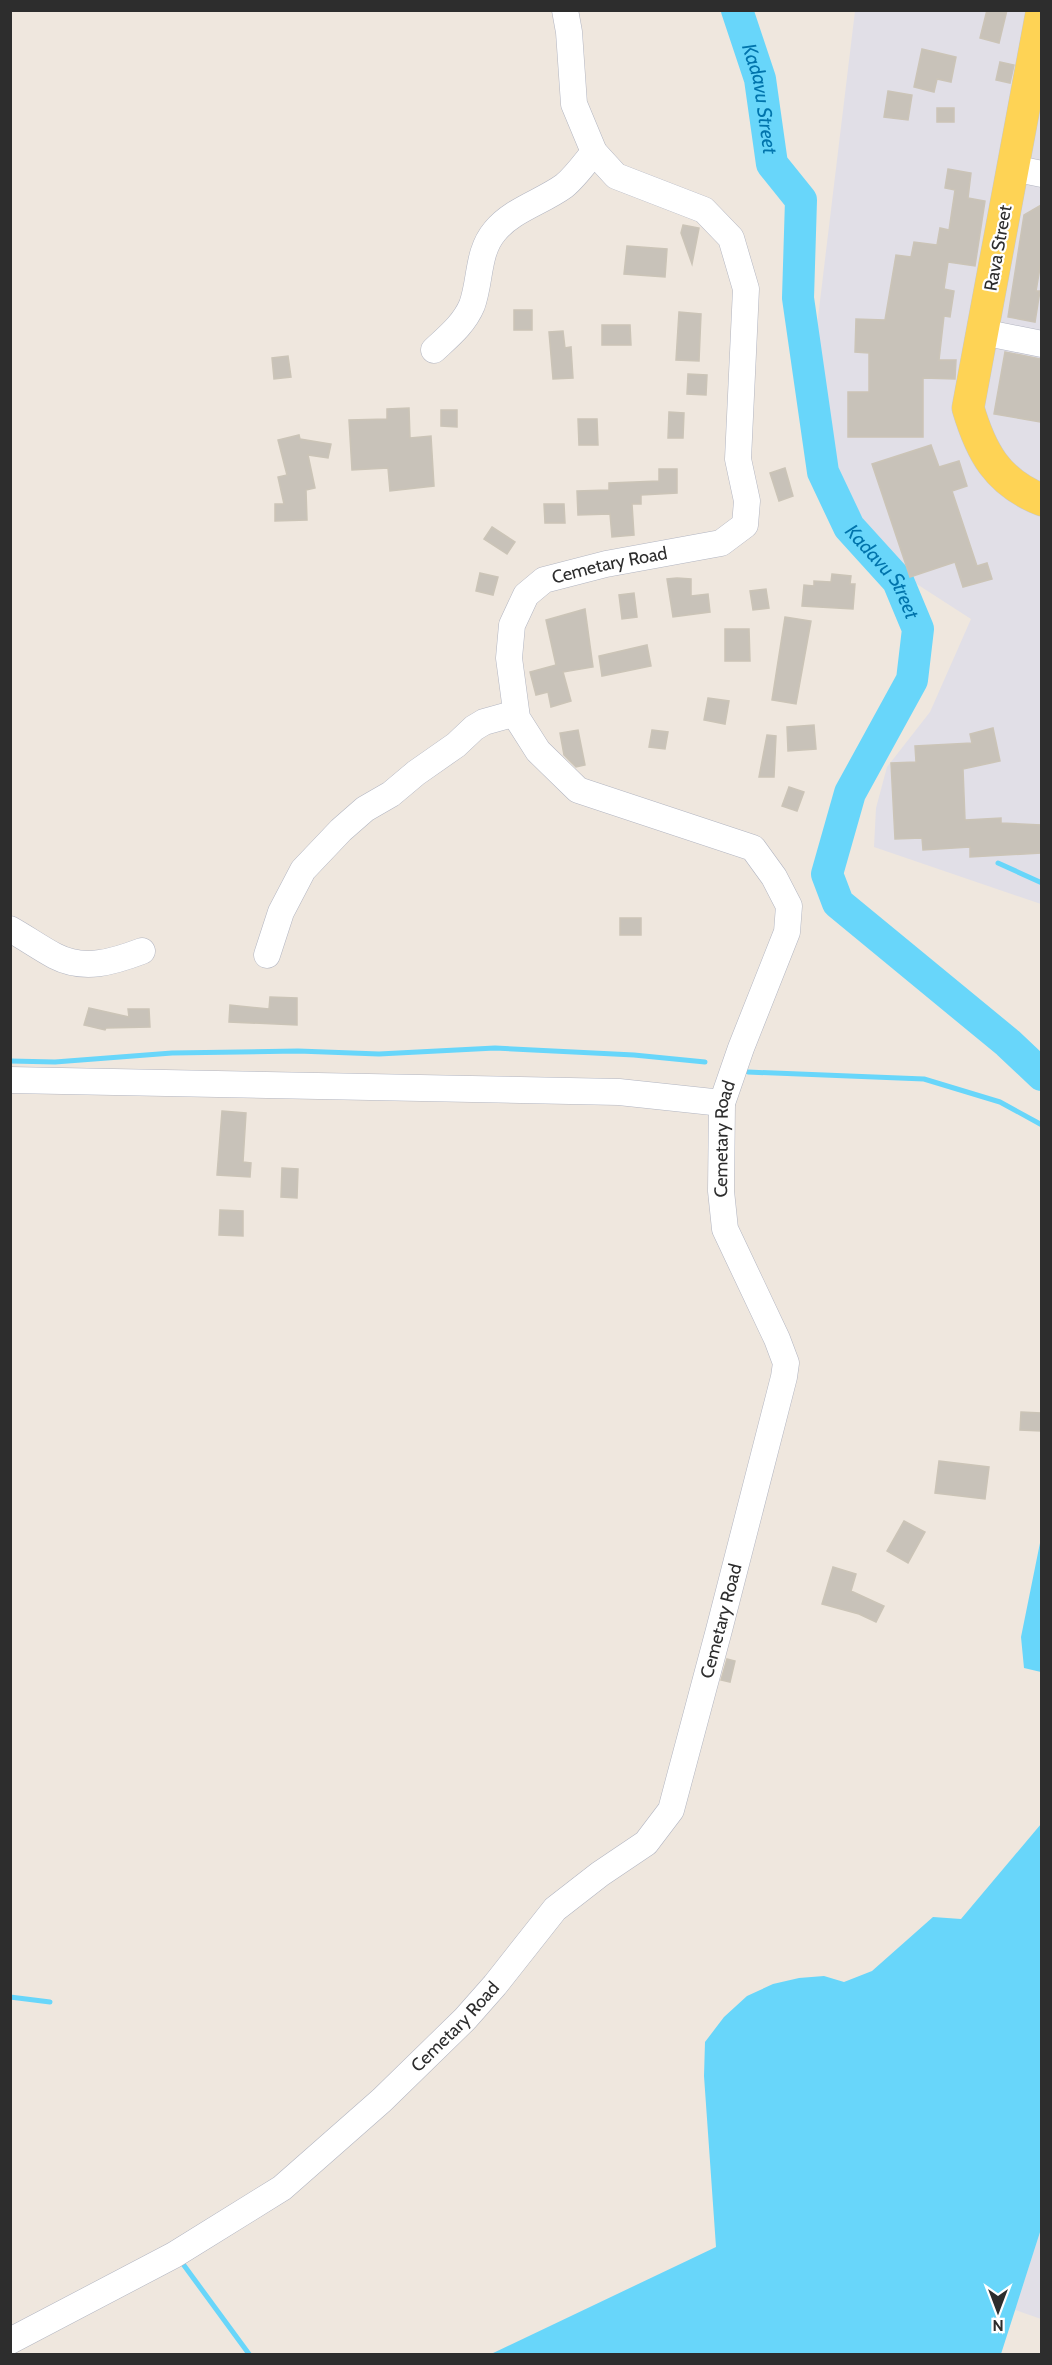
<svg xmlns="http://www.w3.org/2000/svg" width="1052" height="2365" font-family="Cabin,sans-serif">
	<rect width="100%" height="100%" fill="#efe7de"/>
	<path fill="#e1dfe7" d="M855,11H1041V904L874,847L876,808L887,767L930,712L971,619L909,579L853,506L826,444L813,359Z
		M1041,2229V2319L1015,2310Z"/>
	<path fill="#68d6fa" d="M1041,1538L1042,1672H1041L1024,1668L1021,1637Z
		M1041,1824V2229L1001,2354H491L716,2247L704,2076L705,2042L724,2017L747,1996L773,1984L799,1978L824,1976L844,1982L872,1971L933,1917L961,1919Z"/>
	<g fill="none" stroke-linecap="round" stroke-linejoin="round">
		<path stroke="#68d6fa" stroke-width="5" d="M998,863L1042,883
			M10,1061L55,1062L172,1053L298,1051L379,1054L495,1048L634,1055L705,1062
			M748,1072L924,1079L1000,1102L1042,1125
			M10,1997L50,2002
			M183,2264L249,2354"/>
		<path stroke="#68d6fa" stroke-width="32" id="s1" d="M737,10L760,79L772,164L801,200L798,298L823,472L849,527L898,581L918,629L912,680L850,793L827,874L838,903L1008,1043L1042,1075"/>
	</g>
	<path fill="#c8c2b9" stroke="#cbc4b7" stroke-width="1.5" d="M987,10H1007L999,43L980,38Z
		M922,49L956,57L951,82L937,79L934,92L914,87Z
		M1000,62L1014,65L1010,83L996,80Z
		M888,91L912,95L908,120L884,117Z
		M937,108H954V122H937Z
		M948,169L971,173L968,198L985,201L975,266L948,262L944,289L954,291L950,317L944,316L939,360H956L955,379L923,378V437H848V392H869V353L855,352L856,319L885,320L896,255L911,257L914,242L937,245L940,228L949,230L955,190L945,188Z
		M1041,205V262L1036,291H1040L1035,322L1008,317L1024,215Z
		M683,225L699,228L692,264L681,233Z
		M627,246L667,249L665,277L624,274Z
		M514,310H532V330H514Z
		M679,312L701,314L699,361L676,360Z
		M602,325H630L631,345H602Z
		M563,331L565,348L571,347L573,378L553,379L549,332Z
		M1005,352L1041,359V422L994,414Z
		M288,356L291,377L274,379L272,358Z
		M688,374L707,375L706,395L687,394Z
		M409,408L410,438L431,436L434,486L390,491L388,468L352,470L349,420L387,419V409Z
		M441,410H457V427L441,426Z
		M669,412L684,413L683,438H668Z
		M578,419H597L598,445H579Z
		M299,435L300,439L331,444L328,458L308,455L315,488L306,490L307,520L275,521V504H284L278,477L287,475L278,440Z
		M931,445L939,467L959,461L967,486L952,491L977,566L987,563L992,579L963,587L955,562L910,577L872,464Z
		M785,468L793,496L779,501L770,473Z
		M659,469H677V493L641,495V504H632L634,535L612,537L610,514L578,515L577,491L609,490V483L659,481Z
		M544,504H564L565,523H545Z
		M492,527L515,542L507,554L484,539Z
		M480,573L498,577L493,595L476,591Z
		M832,574L851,576L850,584H855L853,609L802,606L804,585L814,586V581L831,582Z
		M677,578L691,579V596L708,594L710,612L673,617L667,579Z
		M766,589L769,608L753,610L750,591Z
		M634,593L637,617L622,619L619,595Z
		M585,609L593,667L563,672L571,701L551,707L548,692L536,695L530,672L556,665L546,620Z
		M785,617L811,621L796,704L772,700Z
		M725,629H749L750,661H725Z
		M647,645L651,666L602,676L599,656Z
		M708,698L729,701L725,724L704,720Z
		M814,725L816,749L788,751L787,727Z
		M993,728L1000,761L963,769L965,820L1001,818V823L1041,825V853L970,857V847L923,850L922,838L895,839L891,763L916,762L915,746L972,743L970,734Z
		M578,730L585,765L576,767L564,755L560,733Z
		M652,730L668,732L665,749L649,747Z
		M767,735L776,736L774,777H759Z
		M789,787L804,792L797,811L782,806Z
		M620,918H641V935H620Z
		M270,997L297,998V1025L229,1022L230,1005L269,1009Z
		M89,1008L129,1017L128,1009H149L150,1027L106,1028L105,1030L84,1025Z
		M222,1111L246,1113L243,1162L251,1163L250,1177L217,1175Z
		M282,1168L298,1169L297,1198L281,1197Z
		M220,1210L243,1211V1236L219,1235Z
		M1021,1412L1041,1413V1431L1020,1430Z
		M939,1461L989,1467L985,1499L935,1493Z
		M904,1521L925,1532L908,1563L887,1551Z
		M833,1567L856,1574L851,1591L884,1606L876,1622L859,1614L822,1604Z
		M727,1659L735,1661L730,1682L721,1680Z"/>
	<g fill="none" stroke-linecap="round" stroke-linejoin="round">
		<g stroke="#b2b5c1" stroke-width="27">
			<g id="minor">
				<path d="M1012,168L1042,174"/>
				<path d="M982,332L1042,344"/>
				<path d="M434,350C449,336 464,324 472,305C481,280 477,252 495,231C512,210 542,202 564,186C575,177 585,163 594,152"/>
				<path d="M10,929C26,938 40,948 55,956C84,971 113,962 142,951"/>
				<path d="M267,955L281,912L303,870L341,830L365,809L391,794L416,773L456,745L474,728L484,722L516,713"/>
				<path d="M10,1080L619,1092L722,1103"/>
				<path id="s2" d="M10,2341L174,2255L282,2188L382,2100L465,2019L495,1985L555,1909L600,1874L646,1843L671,1810L719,1630L784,1377L786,1363L777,1339L725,1229L721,1191L722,1103L741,1048L787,932L789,906L774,877L753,848L578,790L538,751L517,718L509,658L512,625L526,595L544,580L606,564L721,543L745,525L747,501L738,459L746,289L731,238L704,210L616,176L594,152L574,104L569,32L565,10"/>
			</g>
		</g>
		<g stroke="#c8c8c8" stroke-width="33">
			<path id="major" d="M1042,11L968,408C981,452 997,482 1042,500"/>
		</g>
		<use href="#minor" stroke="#fff" stroke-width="26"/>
		<use href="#major" stroke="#fed355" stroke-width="32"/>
	</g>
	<g text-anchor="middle" stroke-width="4.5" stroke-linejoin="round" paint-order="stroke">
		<g font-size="18" fill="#2d2d2d" stroke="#fff">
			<text transform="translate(998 248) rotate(-80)" y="6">Rava Street</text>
			<text dy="6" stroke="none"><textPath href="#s2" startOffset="2367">Cemetary Road</textPath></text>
			<text dy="6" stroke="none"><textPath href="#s2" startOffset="1557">Cemetary Road</textPath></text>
			<text dy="6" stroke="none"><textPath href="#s2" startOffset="1053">Cemetary Road</textPath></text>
			<text dy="6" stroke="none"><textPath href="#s2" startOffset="549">Cemetary Road</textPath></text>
		</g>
		<g font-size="20" font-style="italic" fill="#0174ac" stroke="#fff">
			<text dy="7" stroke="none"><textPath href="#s1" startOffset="92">Kadavu Street</textPath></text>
			<text dy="7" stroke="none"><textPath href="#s1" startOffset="596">Kadavu Street</textPath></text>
		</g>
	</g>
	<rect width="1052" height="2365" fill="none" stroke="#2d2d2d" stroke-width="24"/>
	<g transform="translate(998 2311) rotate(180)" stroke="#ffffff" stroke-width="4.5" paint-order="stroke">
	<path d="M0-4.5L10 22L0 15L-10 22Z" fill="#2d2d2d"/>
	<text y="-9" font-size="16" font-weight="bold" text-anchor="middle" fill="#2d2d2d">N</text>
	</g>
</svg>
